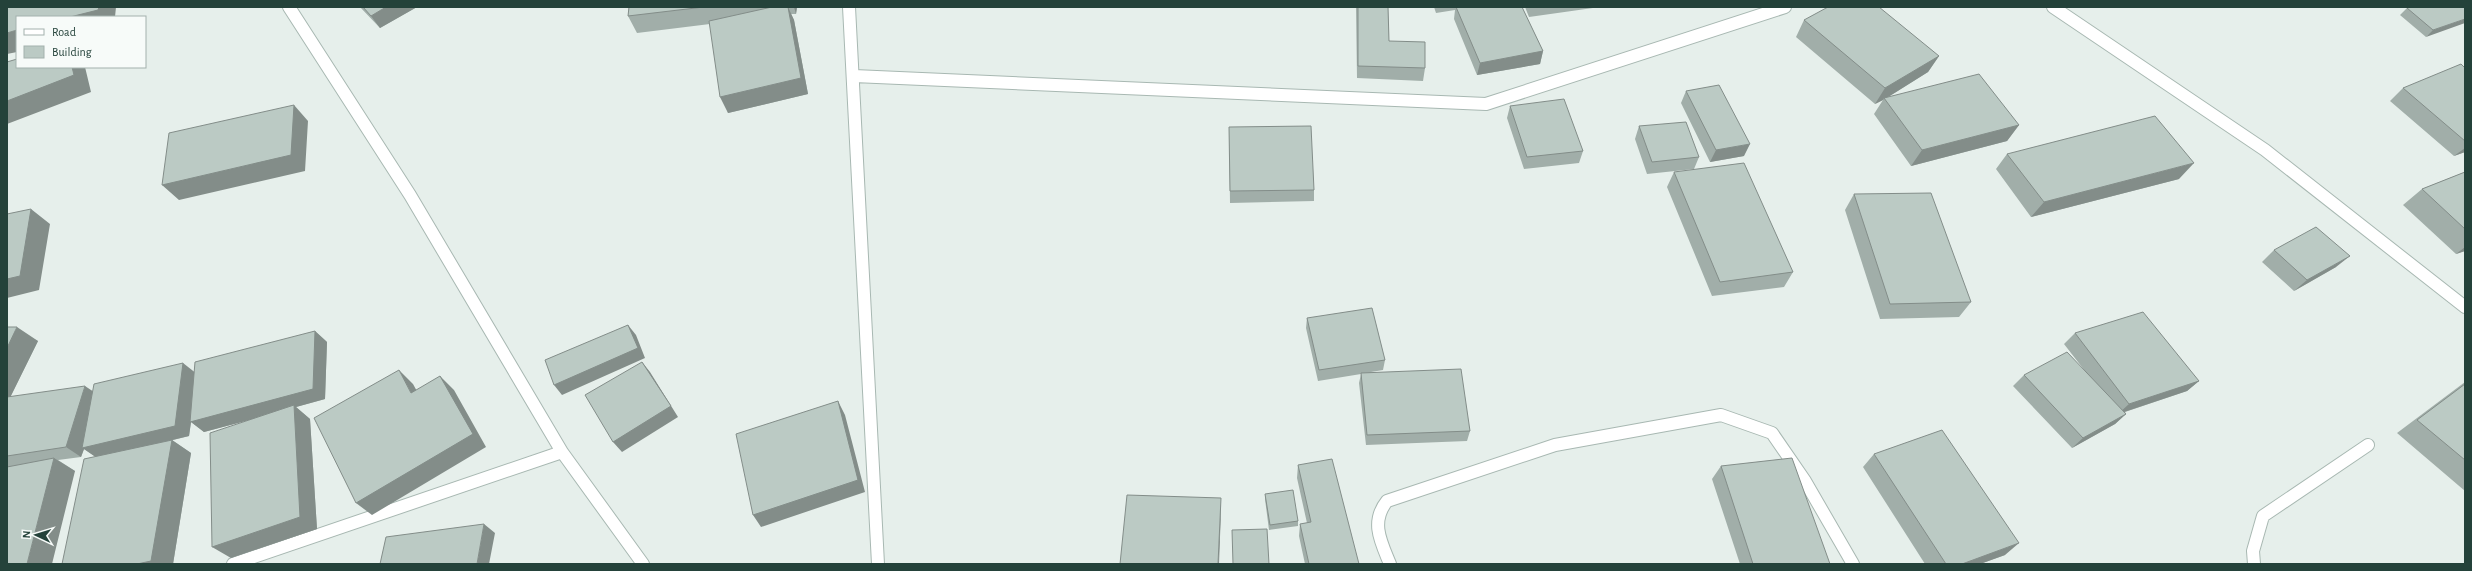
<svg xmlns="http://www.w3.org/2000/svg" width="2472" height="571" font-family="'Alegreya Sans',sans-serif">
	<rect width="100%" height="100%" fill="#e6efeb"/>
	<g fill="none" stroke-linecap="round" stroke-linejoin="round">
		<g stroke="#a8b8b2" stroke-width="14">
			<path id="minor" d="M289,7L410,195L562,452L643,564
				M849,7L878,564
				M2053,7L2265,150L2465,307
				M854,76L1486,104L1785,7
				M233,564L562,452
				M1390,564C1381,542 1370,522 1387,501L1555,445L1721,415L1772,433L1805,481L1853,564
				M2254,564L2253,551L2263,516L2368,445"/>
		</g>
		<use href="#minor" stroke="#fff" stroke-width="12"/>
	</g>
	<path fill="#a1aea9" d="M360,7H417L380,28Z
		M629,7H797L796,14H791L794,20L808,94L728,113L710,24L637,33L628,16Z
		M1356,7H1388L1389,41L1425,68L1423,81L1357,78Z
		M1434,7H1522L1543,51L1540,64L1477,75L1454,19L1455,10L1436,13Z
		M1525,7H1600L1529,17Z
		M2463,7L2426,37L2400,15L2407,8Z
		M1804,20L1939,56L1928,72L1888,97L2019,125L2007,141L1911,166L1874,114L1883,100L1875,104L1796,37Z
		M2465,68V152L2454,156L2390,101L2403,88Z
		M1686,91L1744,156L1710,162L1681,103Z
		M1510,106L1583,151L1579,163L1524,169L1507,118Z
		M1639,126L1699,157L1694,169L1647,174L1635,139Z
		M1229,127L1314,190V201L1230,203Z
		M2007,154L2179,179L2031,217L1996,169Z
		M1674,172L1793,272L1784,287L1712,296L1667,187Z
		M2465,172V251L2456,254L2403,205L2422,189Z
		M1854,194L1971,302L1959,317L1880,319L1845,210Z
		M2274,250L2336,267L2294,291L2262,262Z
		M1307,318L1385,360L1383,370L1371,372L1470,431L1467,441L1366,445L1359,383L1361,374L1318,381L1306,328Z
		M7,327L38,341L10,397L92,391L194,372L315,331L327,342L325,399L296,407L310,419L317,529L231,558L260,417L204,432L191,422L189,436L149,446L172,440L191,453L173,564H62L96,457L84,449L81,457L58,460L75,471L7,564Z
		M2075,333L2199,381L2187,391L2125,412L2126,414L2115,424L2072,448L2013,386L2024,375L2085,371L2064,344Z
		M2465,382V491L2397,433Z
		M1874,454L2005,555L1980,564H1925L1863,467Z
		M1298,465L1359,564H1305L1299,536L1300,524L1307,523L1297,478Z
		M1721,466L1830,564H1740L1712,479Z
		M1265,494L1298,521V526L1269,530L1265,499Z"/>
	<path fill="#838d89" d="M99,7H116L115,17H70Z
		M386,7H417L380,28L371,16Z
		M788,7L794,20L808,94L728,113L720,97Z
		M794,7H797L796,14Z
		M2465,19V23L2426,37L2433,30Z
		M17,30V52L7,54V33Z
		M1543,51L1540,64L1477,75L1480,63Z
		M1939,56L1928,72L1885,99L1884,98L1883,100L1875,104L1885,88Z
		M72,67H85L91,92L7,124V101Z
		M294,105L308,121L305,171L179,200L162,185Z
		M2019,125L2007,141L1911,166L1922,150Z
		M1750,144L1744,156L1710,162L1716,150Z
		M2465,148V152L2454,156Z
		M2194,163L2179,179L2031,217L2044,202Z
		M31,209L50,224L39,290L7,298V279Z
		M2465,247V251L2456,254Z
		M2350,256L2336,267L2294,291L2307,280Z
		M628,325L636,335L645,358L562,395L554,385Z
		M17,327L38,341L7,404V348Z
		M315,331L327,342L325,399L296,407L310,419L317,529L231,558L212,547L294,408L204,432L191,422L189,436L97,458L84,449L81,457L66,447L85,386L100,396L183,363L197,374Z
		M642,362L650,372L678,417L622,452L613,442Z
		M399,370L413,384L425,406L411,393Z
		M440,376L454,390L486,447L372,515L356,503Z
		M2199,381L2187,391L2118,414L2129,404Z
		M838,401L845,415L865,492L761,527L753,515Z
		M2126,414L2115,424L2072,448L2083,438Z
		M172,440L191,453L173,564H137Z
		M54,458L75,471L52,564H27Z
		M1221,498V510L1219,564H1218Z
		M484,524L495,533L489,564H477Z
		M2019,543L2005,555L1980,564H1962Z"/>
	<path fill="#bbcac4" stroke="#838d89" d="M7,7H99L98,10L70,17H17V30L7,33Z
		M363,7H386L371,16Z
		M629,7H704L628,16Z
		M772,7H788L801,78L720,97L709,21Z
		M1358,7H1388L1389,41L1425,42V68L1358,66Z
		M1456,7H1522L1543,51L1480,63Z
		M1828,7H1879L1939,56L1885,88L1804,20Z
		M2411,7H2463L2465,9V19L2433,30L2407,8Z
		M17,59V67H72L74,75L7,101V62Z
		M2461,64L2465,68V141L2403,88Z
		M1979,74L2019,125L1922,150L1884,98Z
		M1719,85L1750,144L1716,150L1686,91Z
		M1564,99L1583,151L1527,157L1510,106Z
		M294,105L291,155L162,185L169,133Z
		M2155,116L2194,163L2044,202L2007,154Z
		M1686,122L1699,157L1652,162L1639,126Z
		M1311,126L1314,190L1230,191L1229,127Z
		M1744,163L1793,272L1720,282L1674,172Z
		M2465,172V229L2422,189Z
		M1931,193L1971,302L1890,304L1854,194Z
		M31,209L20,276L7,279V214Z
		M2316,227L2350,256L2307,280L2274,250Z
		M1372,308L1385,360L1319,370L1307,318Z
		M2143,312L2199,381L2129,404L2075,333Z
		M628,325L638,348L554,385L545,360Z
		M7,327H17L7,348Z
		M315,331L313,389L190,422L195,362Z
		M2067,352L2126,414L2083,438L2024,375Z
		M642,362L671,406L613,442L585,395Z
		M183,363L175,426L82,448L94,384Z
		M1461,369L1470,431L1367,435L1361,373Z
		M399,370L411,393L440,376L473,434L356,503L314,418Z
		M2465,384V460L2417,420Z
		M85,386L66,447L7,456V397Z
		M838,401L858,480L753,515L736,434Z
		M294,405L300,517L212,547L210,433Z
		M1942,430L2019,543L1962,564H1946L1874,454Z
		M172,440L151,561L137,564H62L84,459Z
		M54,458L27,564H7V467Z
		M1792,458L1830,564H1753L1721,466Z
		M1332,459L1359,564H1309L1300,524L1311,522L1298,465Z
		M1293,490L1298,521L1270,525L1265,494Z
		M1127,495L1221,498L1218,564H1120Z
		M484,524L477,564H380L386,537Z
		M1267,529L1269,564H1233L1232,530Z"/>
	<rect width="2472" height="571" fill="none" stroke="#24423a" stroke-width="16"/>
	<rect x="16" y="16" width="130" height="52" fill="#f7fbf9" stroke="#a3b1ad"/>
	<rect x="24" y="29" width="20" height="6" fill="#ffffff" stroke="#a3b1ad"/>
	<text x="52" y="36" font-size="12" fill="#24423a">Road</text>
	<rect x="24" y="46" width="20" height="12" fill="#bbcac4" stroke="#a3b1ad"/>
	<text x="52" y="56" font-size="12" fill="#24423a">Building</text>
	<g transform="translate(36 535) rotate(274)" stroke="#f7fbf9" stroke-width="3" paint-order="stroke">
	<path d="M0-3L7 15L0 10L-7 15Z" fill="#24423a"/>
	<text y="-6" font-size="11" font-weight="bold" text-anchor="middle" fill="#24423a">N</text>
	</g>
</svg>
